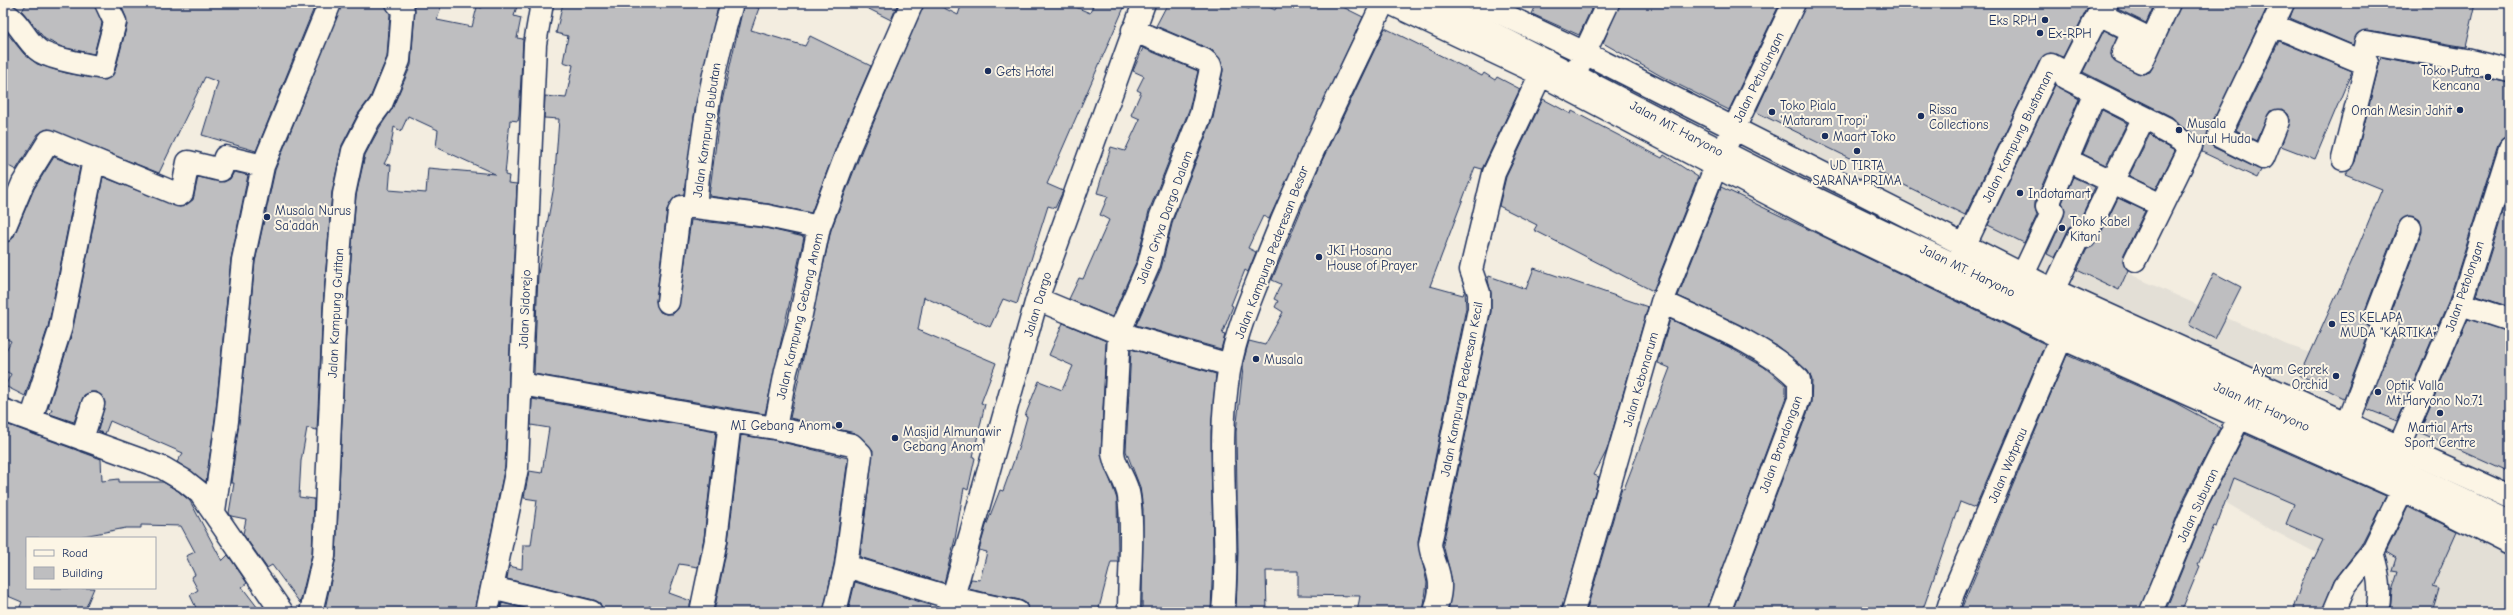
<svg xmlns="http://www.w3.org/2000/svg" width="2513" height="615" font-family="'Comic Neue',sans-serif">
	<rect width="100%" height="100%" fill="#f3ede0"/>
	<filter id="ink" filterUnits="userSpaceOnUse"><feTurbulence type="fractalNoise" baseFrequency=".025" numOctaves="2"/><feDisplacementMap in="SourceGraphic" scale="8" xChannelSelector="R" yChannelSelector="G"/><feConvolveMatrix kernelMatrix="1 2 1 2 8 2 1 2 1" color-interpolation-filters="sRGB"/></filter>
	<g filter="url(#ink)">
		<path fill="#e3dfd6" d="M1755,99L1860,134L2142,280L2287,345L2510,418V612H2431L2270,529L2049,396L1699,217Z"/>
		<path fill="#bebec0" stroke="#1b2f5e" fill-rule="evenodd" d="M27,3H94L102,23L94,54L62,47L45,39L22,11Z
			M120,3H316L256,151L202,135L218,82L205,77L159,173L48,129L38,134L16,170L3,163V28L24,54L37,64L66,73L106,80L115,71L127,25L126,17Z
			M342,3H385L390,14L387,57L370,98L358,114L342,145L332,192L323,306L317,430L307,428L301,461L299,497L314,499L312,554L300,603L272,565L267,568L243,534L246,519L231,516L229,513L234,483H231L239,422L255,262L275,170Z
			M413,3H442L437,20L472,27L477,7L482,8L483,3H518L514,16L521,18L517,38L523,39L519,116L518,121L510,120L505,175L509,176L508,183L517,184L505,466L475,612H338L325,609L336,557L347,308L356,196L365,155L380,127L392,109L411,65L415,11ZM408,116L438,130L436,147L495,174L428,168L426,193L389,190L391,165L384,164L390,152L394,127L401,131Z
			M563,3H719L696,102L684,194L676,196L667,210L656,301L660,312L666,314H673L678,309L691,220L765,228L804,237L765,414L534,374L538,274L554,186L559,119L544,118L545,96L566,98L573,65L563,62L568,36L556,33Z
			M744,3L759,8L751,30L805,46L810,36L871,66L839,140L811,213L769,204L709,196L721,106Z
			M857,3H898L891,20Z
			M924,3H934L958,15L962,3H1066L1090,13L1094,3H1126L1047,184L1063,191L1055,208L1048,206L1017,304L1003,299L990,327L924,297L918,330L996,363L981,403L985,404L973,457L975,458L968,490L964,488L955,539L944,583L860,557L873,450L855,433L790,418L831,230L862,150Z
			M1168,3H1235L1249,9L1252,3H1261L1275,10L1279,3H1341V6L1363,17L1269,219L1263,216L1248,248L1256,252L1248,272L1245,270L1231,305L1233,306L1222,334L1225,335L1221,349L1136,325L1161,269L1173,220L1213,118L1223,71L1222,62L1212,50L1156,26Z
			M1537,3H1594L1579,35L1532,14Z
			M1620,3H1780L1729,110L1661,76L1603,43Z
			M1806,3H2093L2087,9L2063,57L2050,53L2040,60L1965,215L1756,112Z
			M2119,3H2155L2146,23L2118,9Z
			M2181,3H2269L2207,136L2213,147L2261,170L2257,178L2202,152L2203,146L2201,139L2177,124L2172,117L2083,72L2104,30L2117,37L2111,54L2113,60L2137,73L2143,74L2150,72Z
			M2295,3H2476L2466,47L2368,30L2357,34L2353,45L2290,18Z
			M1385,28L1482,76L1484,73L1495,80L1497,77L1520,89L1482,169L1475,167L1430,286L1463,295L1465,290L1466,308L1418,541L1427,583L1423,612H1357L1360,596L1298,595V571H1266L1267,612H1236L1238,552L1236,432L1244,359L1249,341L1265,345L1283,312L1275,307L1278,301L1274,299L1281,284L1272,280L1319,167Z
			M2279,41L2352,71L2315,159L2281,146L2290,120L2288,114L2282,109L2270,111L2256,141L2236,130Z
			M1143,48L1198,71L1189,110L1149,211L1137,260L1112,317L1069,299L1079,278L1083,279L1109,220L1100,215L1108,196L1097,193L1111,147L1125,151L1140,119L1131,115L1141,92L1137,90L1144,76L1133,71Z
			M2381,57L2510,83V136L2502,139L2498,144L2449,300L2397,421L2367,409L2399,327L2397,315L2392,310L2422,232L2420,220L2415,217L2408,216L2398,224L2364,313L2366,324L2371,328L2344,398L2300,376L2355,254L2382,189L2345,174L2355,162Z
			M2055,85L2079,99L2035,202V208L2037,215L2024,243L1988,225Z
			M1543,99L1571,114L1572,111L1662,158L1664,155L1698,177L1653,291L1534,230L1537,225L1499,206L1506,177Z
			M2102,110L2127,123L2106,165L2083,154Z
			M2150,134L2158,142L2175,151L2156,189L2129,176Z
			M54,157L80,167L48,327L25,396L5,386L11,374L3,370V356L11,341L3,337V243L10,241L14,236L34,189Z
			M234,172L248,175L231,259L215,419L206,482L177,462L183,453L110,421L105,434L98,431L105,402L97,392H91L84,395L74,422L50,414L52,409L48,408L72,333L103,177L180,207L193,200L198,177L224,182L230,179Z
			M2073,177L2095,187L2079,222L2069,228L2055,258L2047,254L2064,216L2065,210L2062,203Z
			M1721,187L2045,344L1975,508L1960,502L1922,612H1732L1811,403L1812,380L1808,371L1777,346L1740,325L1678,296Z
			M2510,190V307L2477,296Z
			M2118,198L2145,211L2124,254L2123,261L2128,270L2119,290L2077,270L2087,249L2096,243Z
			M1534,268L1648,307L1607,450L1594,475L1599,477L1561,612H1448L1452,581L1443,544L1491,312V293L1488,280L1489,276L1526,289Z
			M2214,273L2241,287L2215,339L2189,325Z
			M1670,319L1729,347L1764,367L1786,385V397L1707,612H1586L1622,488L1624,489L1670,368L1658,363Z
			M2468,319L2510,332V473L2419,432Z
			M1063,323L1106,341L1101,454L1117,499L1118,554V562H1111L1098,612H1029L1026,603L1020,600L968,589L971,579L980,580L987,552L979,550L986,526L1000,490L1003,491L1018,449L1027,417L1025,416L1039,381L1062,390L1073,366L1049,355Z
			M1131,349L1216,374L1211,431L1213,552L1211,612H1142L1143,509L1140,487L1126,451Z
			M2067,355L2174,402L2220,427L2185,496L2139,612H1960Z
			M532,399L716,431L704,538L698,567L679,564L669,593L691,601L689,612H666L649,606L647,612H603L600,603L594,600L507,579L509,566L522,569L523,545H531L537,500L524,498L529,471L542,473L549,428L531,425Z
			M3,423L101,459L102,481L119,479V482H163L178,491L190,501L222,561L228,555L247,583L242,587L261,612H198L190,595L198,590L191,577L195,575L186,556L195,552L181,526L141,525V528H126L73,538H27V588H94L84,612H18L22,602L3,594Z
			M2245,434L2386,496L2361,545L2334,581L2322,612H2292L2301,585L2323,540L2286,524L2294,504L2234,478L2216,527L2214,526L2198,565L2200,566L2181,612H2165L2208,506Z
			M741,435L773,440L848,458L834,564L823,612H714L728,542Z
			M2408,507L2457,531L2432,587L2439,589L2432,612H2390L2392,591L2398,572L2392,571L2396,558L2386,552Z
			M855,582L930,605L928,612H848Z
			M502,603L538,612H500Z"/>
		<g fill="none" stroke-linecap="round" stroke-linejoin="round">
			<g stroke="#1b2f5e" stroke-width="25">
				<path id="minor" d="M732,3C712,70 701,137 695,207L767,216L819,227
					M912,3L850,145L819,227L799,324L786,371L775,428L852,445L861,454L846,566L952,598L1017,612
					M1390,3L1540,74L1828,225L2062,338L2403,490L2510,544
					M1479,3L1585,53L2053,290L2510,497
					M2107,3L2101,15L2152,40L2169,3
					M3,13C19,20 24,38 37,49C48,59 88,65 103,68L115,22L106,3
					M2273,25L2362,62L2366,42L2466,60L2510,71
					M2133,32L2123,53L2142,62L2152,40
					M1578,67L1608,3
					M2068,74L2066,78L2144,117
					M2278,121L2263,158L2219,136L2283,3
					M2343,159L2367,63L2362,62
					M2067,160L2161,205
					M3,231L23,183L49,141L179,195L182,193L188,162L221,170L225,157L263,166
					M1959,257L2051,65L2068,74L2098,15H2101
					M2017,287L2053,211L2047,207L2095,93
					M1037,299L1119,333L1230,365
					M668,302L679,212L682,207H695
					M1662,302C1703,321 1769,347 1799,380V399L1719,612
					M2047,303L2080,234L2085,237L2144,117L2166,128L2164,131L2191,146L2135,260
					M2461,304L2510,320
					M521,384L730,421
					M3,410L163,468L185,481L200,493L282,612
					M31,420L60,330L94,160
					M2343,435L2387,322L2376,317L2410,228
					M82,439L93,404
					M2394,459L2461,304L2510,148
					M214,511L227,421L243,260L263,166L330,3
					M2372,552C2378,573 2382,590 2377,612
					M492,588L591,612
					M949,611L1037,299L1144,3
					M311,612L324,556L335,307L344,194L353,151L369,120L381,104L399,60L403,10L397,3
					M487,612L517,468L535,44L542,3
					M701,612L716,540L730,421L775,428
					M835,612L846,566
					M1129,612C1129,577 1134,532 1129,497C1127,480 1114,468 1113,452L1119,333L1149,264L1161,216L1201,114L1211,69L1210,65L1204,60L1133,30
					M1223,612C1231,532 1215,451 1229,371C1236,332 1252,295 1267,258C1301,171 1343,88 1383,3
					M1435,612C1438,601 1442,589 1439,577C1437,565 1431,556 1430,544L1479,309V293L1471,270L1494,173L1547,61
					M1573,612L1662,302L1716,166L1794,3
					M1947,612L1953,593L2067,324
					M2151,612L2197,501L2245,406
					M2334,612L2345,586L2372,552L2409,477"/>
			</g>
			<g stroke="#1b2f5e" stroke-width="25">
				<path id="major" d="M1433,3C1567,70 1699,142 1835,208C2058,316 2286,415 2510,522"/>
			</g>
			<use href="#minor" stroke="#fcf5e5" stroke-width="22"/>
			<use href="#major" stroke="#fcf5e5" stroke-width="22"/>
		</g>
	</g>
	<g fill="#1b2f5e" stroke="#fcf5e5" stroke-width="1.5">
		<circle cx="2045" cy="20" r="4"/>
		<circle cx="2040" cy="33" r="4"/>
		<circle cx="988" cy="71" r="4"/>
		<circle cx="2488" cy="77" r="4"/>
		<circle cx="2460" cy="110" r="4"/>
		<circle cx="1772" cy="112" r="4"/>
		<circle cx="1921" cy="116" r="4"/>
		<circle cx="2179" cy="130" r="4"/>
		<circle cx="1825" cy="136" r="4"/>
		<circle cx="1857" cy="151" r="4"/>
		<circle cx="2020" cy="193" r="4"/>
		<circle cx="267" cy="217" r="4"/>
		<circle cx="2062" cy="228" r="4"/>
		<circle cx="1319" cy="257" r="4"/>
		<circle cx="2332" cy="324" r="4"/>
		<circle cx="1256" cy="359" r="4"/>
		<circle cx="2336" cy="376" r="4"/>
		<circle cx="2378" cy="392" r="4"/>
		<circle cx="2440" cy="413" r="4"/>
		<circle cx="839" cy="425" r="4"/>
		<circle cx="895" cy="438" r="4"/>
	</g>
	<g text-anchor="middle" stroke-width="4" stroke-linejoin="round" paint-order="stroke">
		<g font-size="13" fill="#1b2f5e" stroke="#fcf5e5" text-anchor="start">
			<text x="2037" y="25" text-anchor="end">Eks RPH</text>
			<text x="2048" y="38">Ex-RPH</text>
			<text x="2480" y="75" text-anchor="end">Toko Putra<tspan x="2480" dy="15">Kencana</tspan></text>
			<text x="996" y="76">Gets Hotel</text>
			<text x="1780" y="110">Toko Piala<tspan x="1780" dy="15">'Mataram Tropi'</tspan></text>
			<text x="1929" y="114">Rissa<tspan x="1929" dy="15">Collections</tspan></text>
			<text x="2452" y="115" text-anchor="end">Omah Mesin Jahit</text>
			<text x="2187" y="128">Musala<tspan x="2187" dy="15">Nurul Huda</tspan></text>
			<text x="1833" y="141">Maart Toko</text>
			<text x="1857" y="170" text-anchor="middle">UD TIRTA<tspan x="1857" dy="15">SARANA PRIMA</tspan></text>
			<text x="2028" y="198">Indotamart</text>
			<text x="275" y="215">Musala Nurus<tspan x="275" dy="15">Sa'adah</tspan></text>
			<text x="2070" y="226">Toko Kabel<tspan x="2070" dy="15">Kitani</tspan></text>
			<text x="1327" y="255">JKI Hosana<tspan x="1327" dy="15">House of Prayer</tspan></text>
			<text x="2340" y="322">ES KELAPA<tspan x="2340" dy="15">MUDA "KARTIKA"</tspan></text>
			<text x="1264" y="364">Musala</text>
			<text x="2328" y="374" text-anchor="end">Ayam Geprek<tspan x="2328" dy="15">Orchid</tspan></text>
			<text x="2386" y="390">Optik Valla<tspan x="2386" dy="15">Mt.Haryono No.71</tspan></text>
			<text x="831" y="430" text-anchor="end">MI Gebang Anom</text>
			<text x="2440" y="432" text-anchor="middle">Martial Arts<tspan x="2440" dy="15">Sport Centre</tspan></text>
			<text x="903" y="436">Masjid Almunawir<tspan x="903" dy="15">Gebang Anom</tspan></text>
		</g>
		<g font-size="13" fill="#1b2f5e" stroke="#fcf5e5">
			<text transform="translate(1758 77) rotate(-64)" y="5">Jalan Petudungan</text>
			<text transform="translate(1677 128) rotate(28)" y="5">Jalan MT. Haryono</text>
			<text transform="translate(706 130) rotate(-82)" y="5">Jalan Kampung Bubutan</text>
			<text transform="translate(2017 136) rotate(-64)" y="5">Jalan Kampung Bustaman</text>
			<text transform="translate(1164 217) rotate(-70)" y="5">Jalan Griya Dargo Dalam</text>
			<text transform="translate(1271 252) rotate(-69)" y="5">Jalan Kampung Pederesan Besar</text>
			<text transform="translate(1968 270) rotate(26)" y="5">Jalan MT. Haryono</text>
			<text transform="translate(2464 286) rotate(-71)" y="5">Jalan Petolongan</text>
			<text transform="translate(1037 304) rotate(-73)" y="5">Jalan Dargo</text>
			<text transform="translate(524 309) rotate(-88)" y="5">Jalan Sidorejo</text>
			<text transform="translate(335 313) rotate(-87)" y="5">Jalan Kampung Gutitan</text>
			<text transform="translate(799 316) rotate(-77)" y="5">Jalan Kampung Gebang Anom</text>
			<text transform="translate(1640 379) rotate(-74)" y="5">Jalan Kebonarum</text>
			<text transform="translate(1461 389) rotate(-79)" y="5">Jalan Kampung Pederesan Kecil</text>
			<text transform="translate(2262 406) rotate(24)" y="5">Jalan MT. Haryono</text>
			<text transform="translate(1780 444) rotate(-70)" y="5">Jalan Brondongan</text>
			<text transform="translate(2007 465) rotate(-67)" y="5">Jalan Wotprau</text>
			<text transform="translate(2197 505) rotate(-65)" y="5">Jalan Suburan</text>
		</g>
	</g>
	<rect width="2513" height="615" fill="none" stroke="#fcf5e5" stroke-width="16"/>
	<rect x="8" y="8" width="2497" height="599" fill="none" stroke="#1b2f5e" stroke-width="1.5" filter="url(#ink)"/>
	<rect x="26" y="537" width="130" height="52" fill="#fcf5e5" stroke="#a2a6af"/>
	<rect x="34" y="550" width="20" height="6" fill="#fcf5e5" stroke="#a2a6af"/>
	<text x="62" y="557" font-size="12" fill="#1b2f5e">Road</text>
	<rect x="34" y="567" width="20" height="12" fill="#bebec0" stroke="#a2a6af"/>
	<text x="62" y="577" font-size="12" fill="#1b2f5e">Building</text>
</svg>
